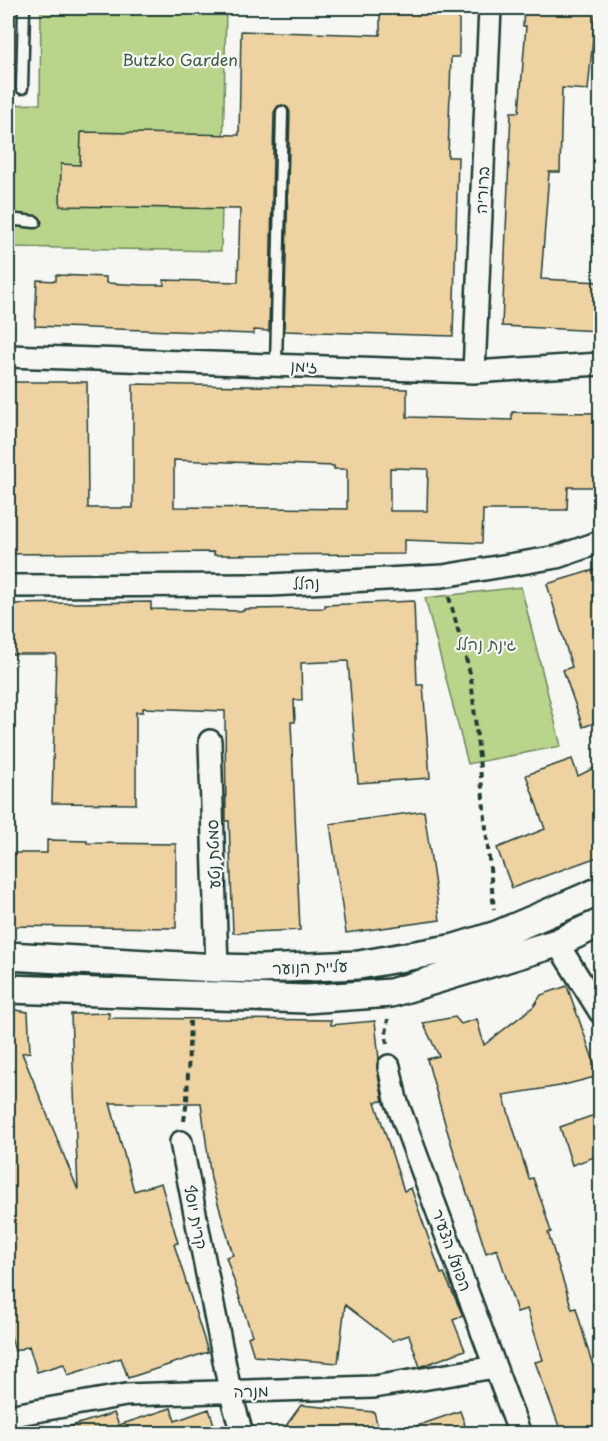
<svg xmlns="http://www.w3.org/2000/svg" width="608" height="1441" font-family="'Playpen Sans','Playpen Sans Hebrew',sans-serif">
	<rect width="100%" height="100%" fill="#f6f6f2"/>
	<filter id="ink" filterUnits="userSpaceOnUse"><feTurbulence type="fractalNoise" baseFrequency=".0167" numOctaves="2"/><feDisplacementMap in="SourceGraphic" scale="12" xChannelSelector="R" yChannelSelector="G"/><feConvolveMatrix kernelMatrix="1 2 1 2 8 2 1 2 1" color-interpolation-filters="sRGB"/></filter>
	<g filter="url(#ink)">
		<path fill="#b9d48b" stroke="#6c8860" stroke-width="1.5" d="M41,8H226L221,251L8,247V105L40,104Z
			M521,587L561,746L468,764L425,598Z"/>
		<path fill="#eed2a2" stroke="#1f3d34" stroke-width="1.5" fill-rule="evenodd" d="M380,8H459V57H451L448,157H458L453,336L284,331L290,112L288,108L283,105L278,106L274,112L269,331L254,330V334L35,326L37,280L56,281V275L106,277V283L144,285H164V280L238,282L240,209L60,206L61,164L80,165L81,132L239,135L241,31L380,35Z
			M524,8H596L588,90L562,88L560,172H549L541,279L600,282V331L502,326L511,112H519L526,26H523Z
			M8,382H87L88,508H133V384L407,389V417L512,420V412L600,413V487H568L567,510H483L482,543L404,540V554L214,555V552L8,554ZM174,460L334,466V469H347V509L174,507ZM390,468L428,469L427,511H390Z
			M600,568V721L583,727L563,670L572,667L547,584Z
			M414,601L417,685H423L430,778L358,783L348,661L301,663L302,700H294L295,722H291L300,930L233,933L229,821H226L225,711L143,708V712H136V804L52,803L56,654H8V604L151,602V609L244,611V609L325,608V605Z
			M572,759L578,776L600,765V856L512,888L497,848L545,829L526,775Z
			M424,811L440,920L346,933L330,824Z
			M47,840L87,841V843L176,844V928L8,926V853H47Z
			M567,986L599,1076L560,1086L503,1095L529,1179L533,1178L543,1206L551,1232L548,1233L572,1309L576,1308L590,1357L600,1385V1434H562L535,1362L543,1360L527,1309L517,1312L497,1249L486,1253L446,1127L427,1059L439,1056L423,1023L455,1017L461,1024L477,1019L484,1045L534,1006L541,995Z
			M8,1009L28,1012L30,1052L22,1053L78,1190L71,1014L109,1013V1018L331,1020V1025L375,1021L379,1059L377,1069L383,1101L375,1102L404,1191L411,1188L441,1274L444,1273L463,1316L453,1320L465,1350L420,1367L409,1335L392,1341L345,1305L338,1363L254,1356L248,1337L252,1335L226,1257L233,1255L211,1179L201,1103H110L134,1191L161,1183L178,1243L174,1244L208,1352L128,1378L121,1358L68,1375L64,1364L37,1372L29,1346L15,1351L8,1326Z
			M600,1113V1155L572,1165L560,1127Z
			M301,1405L374,1412L380,1434H280Z
			M171,1408L175,1421L209,1409L217,1434H62L61,1429L114,1413L119,1425Z
			M460,1411L468,1434H405V1430Z"/>
		<g fill="none" stroke-linecap="round" stroke-linejoin="round">
			<g stroke="#1f3d34" stroke-width="15">
				<path id="service" d="M22,88L24,8
					M8,219L35,222
					M276,365L282,112"/>
			</g>
			<g stroke="#1f3d34" stroke-width="26">
				<path id="minor" d="M8,356L474,372L600,364
					M474,372L490,8
					M8,586L271,585L443,576L557,557L600,542
					M210,741L217,968
					M557,943L600,1012
					M389,1066L396,1100L520,1434
					M181,1142L230,1391L242,1434
					M8,1416L126,1395L374,1387L495,1367"/>
			</g>
			<g stroke="#1f3d34" stroke-width="32">
				<path id="tertiary" d="M8,956L217,968L261,969L359,965L455,948L497,935L600,891
					M8,989L306,999L391,993L557,943L600,923"/>
			</g>
			<path stroke="#1f3d34" stroke-width="4" stroke-dasharray="6 4.5" stroke-linecap="butt" d="M449,597L471,677L494,909
				M387,1044L386,1035L388,1019
				M184,1121L187,1100L190,1021"/>
			<use href="#service" stroke="#f6f6f2" stroke-width="10"/>
			<use href="#minor" stroke="#f6f6f2" stroke-width="21"/>
			<use href="#tertiary" stroke="#f6f6f2" stroke-width="27"/>
		</g>
	</g>
	<g text-anchor="middle" stroke-width="4.5" stroke-linejoin="round" paint-order="stroke">
		<g font-size="16" fill="#3e5b45" stroke="#f6f6f2">
			<text x="180" y="66">Butzko Garden</text>
			<text x="486" y="650">גינת נהלל</text>
		</g>
		<g font-size="16" fill="#1f3d34" stroke="#f6f6f2">
			<text transform="translate(482 190) rotate(-87)" y="6">ברוריה</text>
			<text transform="translate(304 366) rotate(2)" y="6">זימן</text>
			<text transform="translate(306 583) rotate(-3)" y="6">נהלל</text>
			<text transform="translate(213 854) rotate(-92)" y="6">סמטת נטע</text>
			<text transform="translate(310 967) rotate(-2)" y="6">עליית הנוער</text>
			<text transform="translate(196 1217) rotate(79)" y="6">קרית יוסף</text>
			<text transform="translate(452 1250) rotate(70)" y="6">הפועל הצעיר</text>
			<text transform="translate(251 1391) rotate(-2)" y="6">מנרה</text>
		</g>
	</g>
	<rect width="608" height="1441" fill="none" stroke="#f6f6f2" stroke-width="30"/>
	<rect x="15" y="15" width="578" height="1411" fill="none" stroke="#1f3d34" stroke-width="2" filter="url(#ink)"/>
</svg>
